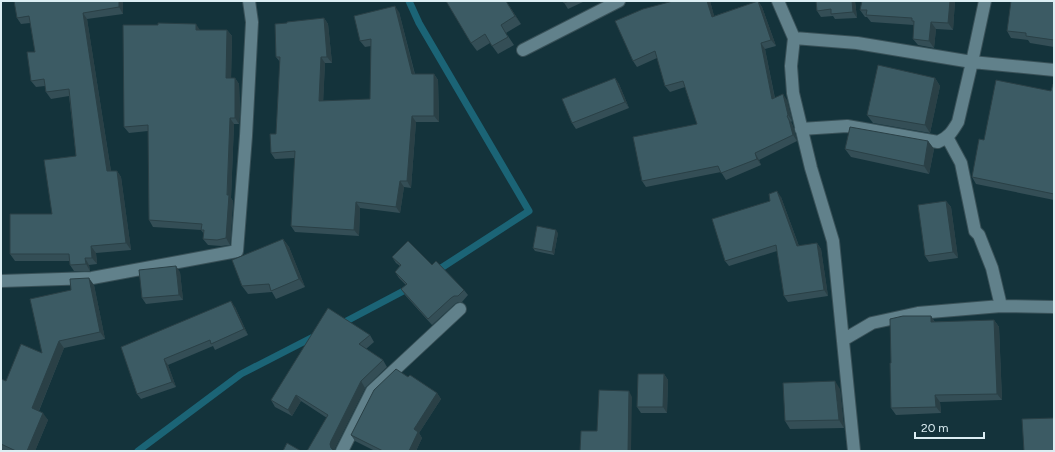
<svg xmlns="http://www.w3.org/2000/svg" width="1055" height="452" font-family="Figtree,sans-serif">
	<rect width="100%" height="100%" fill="#14333b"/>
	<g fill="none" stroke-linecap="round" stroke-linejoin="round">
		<path stroke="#1b6476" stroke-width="7" d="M409,1L419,23L529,211L435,272
			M339,325L411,287
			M138,451L241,374L315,336"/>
		<g stroke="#395158" stroke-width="14">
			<path id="street" d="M778,1L794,38L791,66L793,93L811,168L833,241L854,451
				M794,38L857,43L972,62L1054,70
				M523,50L619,1
				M801,129L847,126L938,142C949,137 952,132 958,122L972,62L985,1
				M947,137L961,163L975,231L979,235L992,268L1001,306
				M1,281L92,278L237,251L246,136L252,22L249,1
				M843,340L872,323L918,313L1001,306L1054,307
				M342,451L372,391L460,309"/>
		</g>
		<use href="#street" stroke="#61818b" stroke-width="12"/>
	</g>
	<path fill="#344e56" d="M123,1V14L87,19L111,171H117L121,177L131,250L96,253L97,264L89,265L90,271H74L70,265V261H15L10,254L52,214L76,156L69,96L51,99L46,92L45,86L36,87L31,81L35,52L30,23L21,24L17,18Z
		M446,1H506L521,24L506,33L514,45L498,54L490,43L477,51L471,43Z
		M563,1H585L568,9Z
		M673,1H710L714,16L758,1L762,7L776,46L765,49L775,98L787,100L792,121L791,122L793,126L797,141L759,160L761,165L726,180L721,172L646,187L642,181L697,124L685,87L670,92L665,86L657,58L637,67L633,61Z
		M855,1L857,18L835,19L833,16L821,17L817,11Z
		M955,1L953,30L936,29L934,48L918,45L913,39L914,25L871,22L867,17H865L860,10Z
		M1054,1V47L1030,43L1028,40L1011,38L1007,31Z
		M399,12L415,74H434L438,80L439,122H416L411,188L404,187L400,213L360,208L359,236L295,232L291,226L295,158L275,159L271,153L276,134L280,62L276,57L287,23L324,18L328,24L332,63H325L323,101L370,99L371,46L365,47L360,41Z
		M200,30H227L232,36L231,78H235L239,84L240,111L239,124H234L231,198L233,201L230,245L221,246L208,245L203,239L204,234L201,230L153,227L149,220L148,131L129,133L124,127Z
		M615,78L619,84L629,108L576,129L572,123Z
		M935,78L940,86L930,133L873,123L867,115Z
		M1054,85V200L976,184L972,177L984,140L1051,91Z
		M928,141L934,149L929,174L851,157L845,149Z
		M781,197L799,246L817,243L821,249L828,296L788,302L784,296L777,251L729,266L725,261L770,201Z
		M946,201L951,207L958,258L929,262L925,256Z
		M558,233L554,255L535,251L533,248Z
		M283,239L289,247L305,287L276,299L272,292L248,294L242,286Z
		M392,257L432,265L464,290L468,295L462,302H458L455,304L432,325L405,295L401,289L406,285L399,278L395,272L400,266L396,263Z
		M180,272L183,300L146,304L142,298Z
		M94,285L105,339L64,348L39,411L48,420L35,451H5L1,449V379L6,381L42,353Z
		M235,307L248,335L215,350L213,346L168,365L176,387L141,399L137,394L121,347Z
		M931,316L935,322L994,320L999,327L1002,400L940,402L941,413L896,415L891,408Z
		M370,335L374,342L366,349L383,360L387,367L365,388L335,448L327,418L301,401L292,416L275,407L271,400Z
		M664,374L668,380L667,413H641L637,407Z
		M408,377L437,393L441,399L419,433L422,438L416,451H375L355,441L351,435Z
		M840,389L844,428L790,429L785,421Z"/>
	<path fill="#2a4046" d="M119,1H123V14L119,7Z
		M506,1L521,24L515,16Z
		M707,1H710L716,23L712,17Z
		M758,1L762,7L776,46L771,40Z
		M852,1H855L857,18L853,12Z
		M950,1H955L953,30L948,23Z
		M395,6L399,12L416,80L412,74Z
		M83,13L87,19L112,178L107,171Z
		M324,18L328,24L332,63L327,57Z
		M931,22L936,29L934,48L929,41Z
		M196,24L200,30H196Z
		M227,30L232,36L231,85L226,78Z
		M761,43L765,49L776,105L772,99Z
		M321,57L325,63L323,107L319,101Z
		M434,74L438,80L439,122L434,116Z
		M235,78L239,84L240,111L239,124L235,118Z
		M615,78L619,84L629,108L625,102Z
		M935,78L940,86L930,133L925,125Z
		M783,94L787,100L792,121L788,115Z
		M412,116L416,122L411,188L407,181Z
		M787,116L791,122L793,126L797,141L793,135Z
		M230,118L234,124L231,198L233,201L230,245L226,238Z
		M928,141L934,149L929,174L924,166Z
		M755,153L759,160L761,165L757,159Z
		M117,171L121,177L131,250L126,243Z
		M400,181L404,187L400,213L396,207Z
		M777,191L781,197L801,252L797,246Z
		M946,201L951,207L958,258L953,252Z
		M356,202L360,208L359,236L354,230Z
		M556,230L558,233L554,255L552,252Z
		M283,239L289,247L305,287L299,279Z
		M817,243L821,249L828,296L824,290Z
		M91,246L96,253L97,264L92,258Z
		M85,258L89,265L90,271L86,264Z
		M176,266L180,272L183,300L179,295Z
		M89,278L94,285L105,339L100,332Z
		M231,301L235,307L248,335L244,329Z
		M931,316L935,323L931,322Z
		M994,320L999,327L1002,400L997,394Z
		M59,341L64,348L37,415L32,408Z
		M164,359L168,365L176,387L172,382Z
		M664,374L668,380L667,413L663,407Z
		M361,381L365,388L335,448V451L331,448L330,444L331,441Z
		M835,381L840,389L844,428L839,420Z
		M629,391L632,397L631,451H628Z
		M437,393L441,399L419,433L422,438L416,451H409L414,429Z
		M296,395L301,401L292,416L288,410Z
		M935,395L940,402L941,413L936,407Z
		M43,413L48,420L35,451H27Z"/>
	<path fill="#3c5b64" stroke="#2a4046" d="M14,1H119V7L83,13L107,171H117L126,243L91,246L92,258H85L86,264L70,265L69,254H10V214H52L44,160L76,156L69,89L46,92L44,79L31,81L27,52H35L29,16L17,18Z
		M446,1H506L515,16L501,25L508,37L492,46L485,34L471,43Z
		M563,1H569L564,3Z
		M673,1H707L712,17L758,1L771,40L761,43L772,99L783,94L788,115L787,116L789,120L793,135L755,153L757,159L721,173L718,166L642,181L633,137L697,124L683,81L665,86L655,51L633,61L615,21L643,9Z
		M816,1H852L853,12L831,14V9L817,11Z
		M862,1H950L948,23L931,22L929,41L913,39L914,21H912V18L866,15L867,10H860Z
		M1011,1H1054V40L1026,36V33L1007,31Z
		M395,6L412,74H434V116H412L407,181H400L396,207L356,202L354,230L291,226L295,151L271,153L270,134H276L280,57H276L275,24L287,23V22L324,18L327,57H321L319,101L370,99L371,39L360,41L354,16Z
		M158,23L196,24V30H227L226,78H235V118H230L227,195H229L226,238L217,240L203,239L204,230H201L202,224L149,220L148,125L124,127L123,25H158Z
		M878,65L935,78L925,125L867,115Z
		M615,78L625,102L572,123L562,99Z
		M996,80L1051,91L1053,84L1054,85V194L972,177L979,139L984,140Z
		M850,127L928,141L924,166L845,149Z
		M777,191L797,246L817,243L824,290L784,296L776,245L725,261L712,219L770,201L769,194Z
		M946,201L953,252L925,256L918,205Z
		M537,226L556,230L552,252L533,248Z
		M283,239L299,279L271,291L269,284L242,286L232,260Z
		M408,241L432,265L436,261L464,290L458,296H454L451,298L428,319L401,289L407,284L395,272L401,265L392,257Z
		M176,266L179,295L142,298L139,270Z
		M89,278L100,332L59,341L32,408L43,413L27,451H16L1,444V379L6,381L21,344L42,353L30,299L71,290L70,279Z
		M231,301L244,329L211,344L210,340L164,359L172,382L137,394L121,347Z
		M328,308L370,335L359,344L383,360L361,381L331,441L330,444L331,448L334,451H307L328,415L296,395L288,410L271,400Z
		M903,316H931V322L994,320L997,394L935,395L936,407L891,408L890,363H891L890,319Z
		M396,369L408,377L410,375L437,393L414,429L418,432L409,451H383L351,435L374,390Z
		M638,374H664L663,407H637Z
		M835,381L839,420L785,421L783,383Z
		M599,390L629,391L628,451H580L581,431H597Z
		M1054,418V451H1024L1022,419Z
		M287,443L301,451H283Z"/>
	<rect width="1055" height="452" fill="none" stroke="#dceef3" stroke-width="4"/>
	<path d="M915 432v6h69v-6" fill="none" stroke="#dceef3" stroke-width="2"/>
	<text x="921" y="432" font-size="12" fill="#dceef3" stroke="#14333b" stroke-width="3" paint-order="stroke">20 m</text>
</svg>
